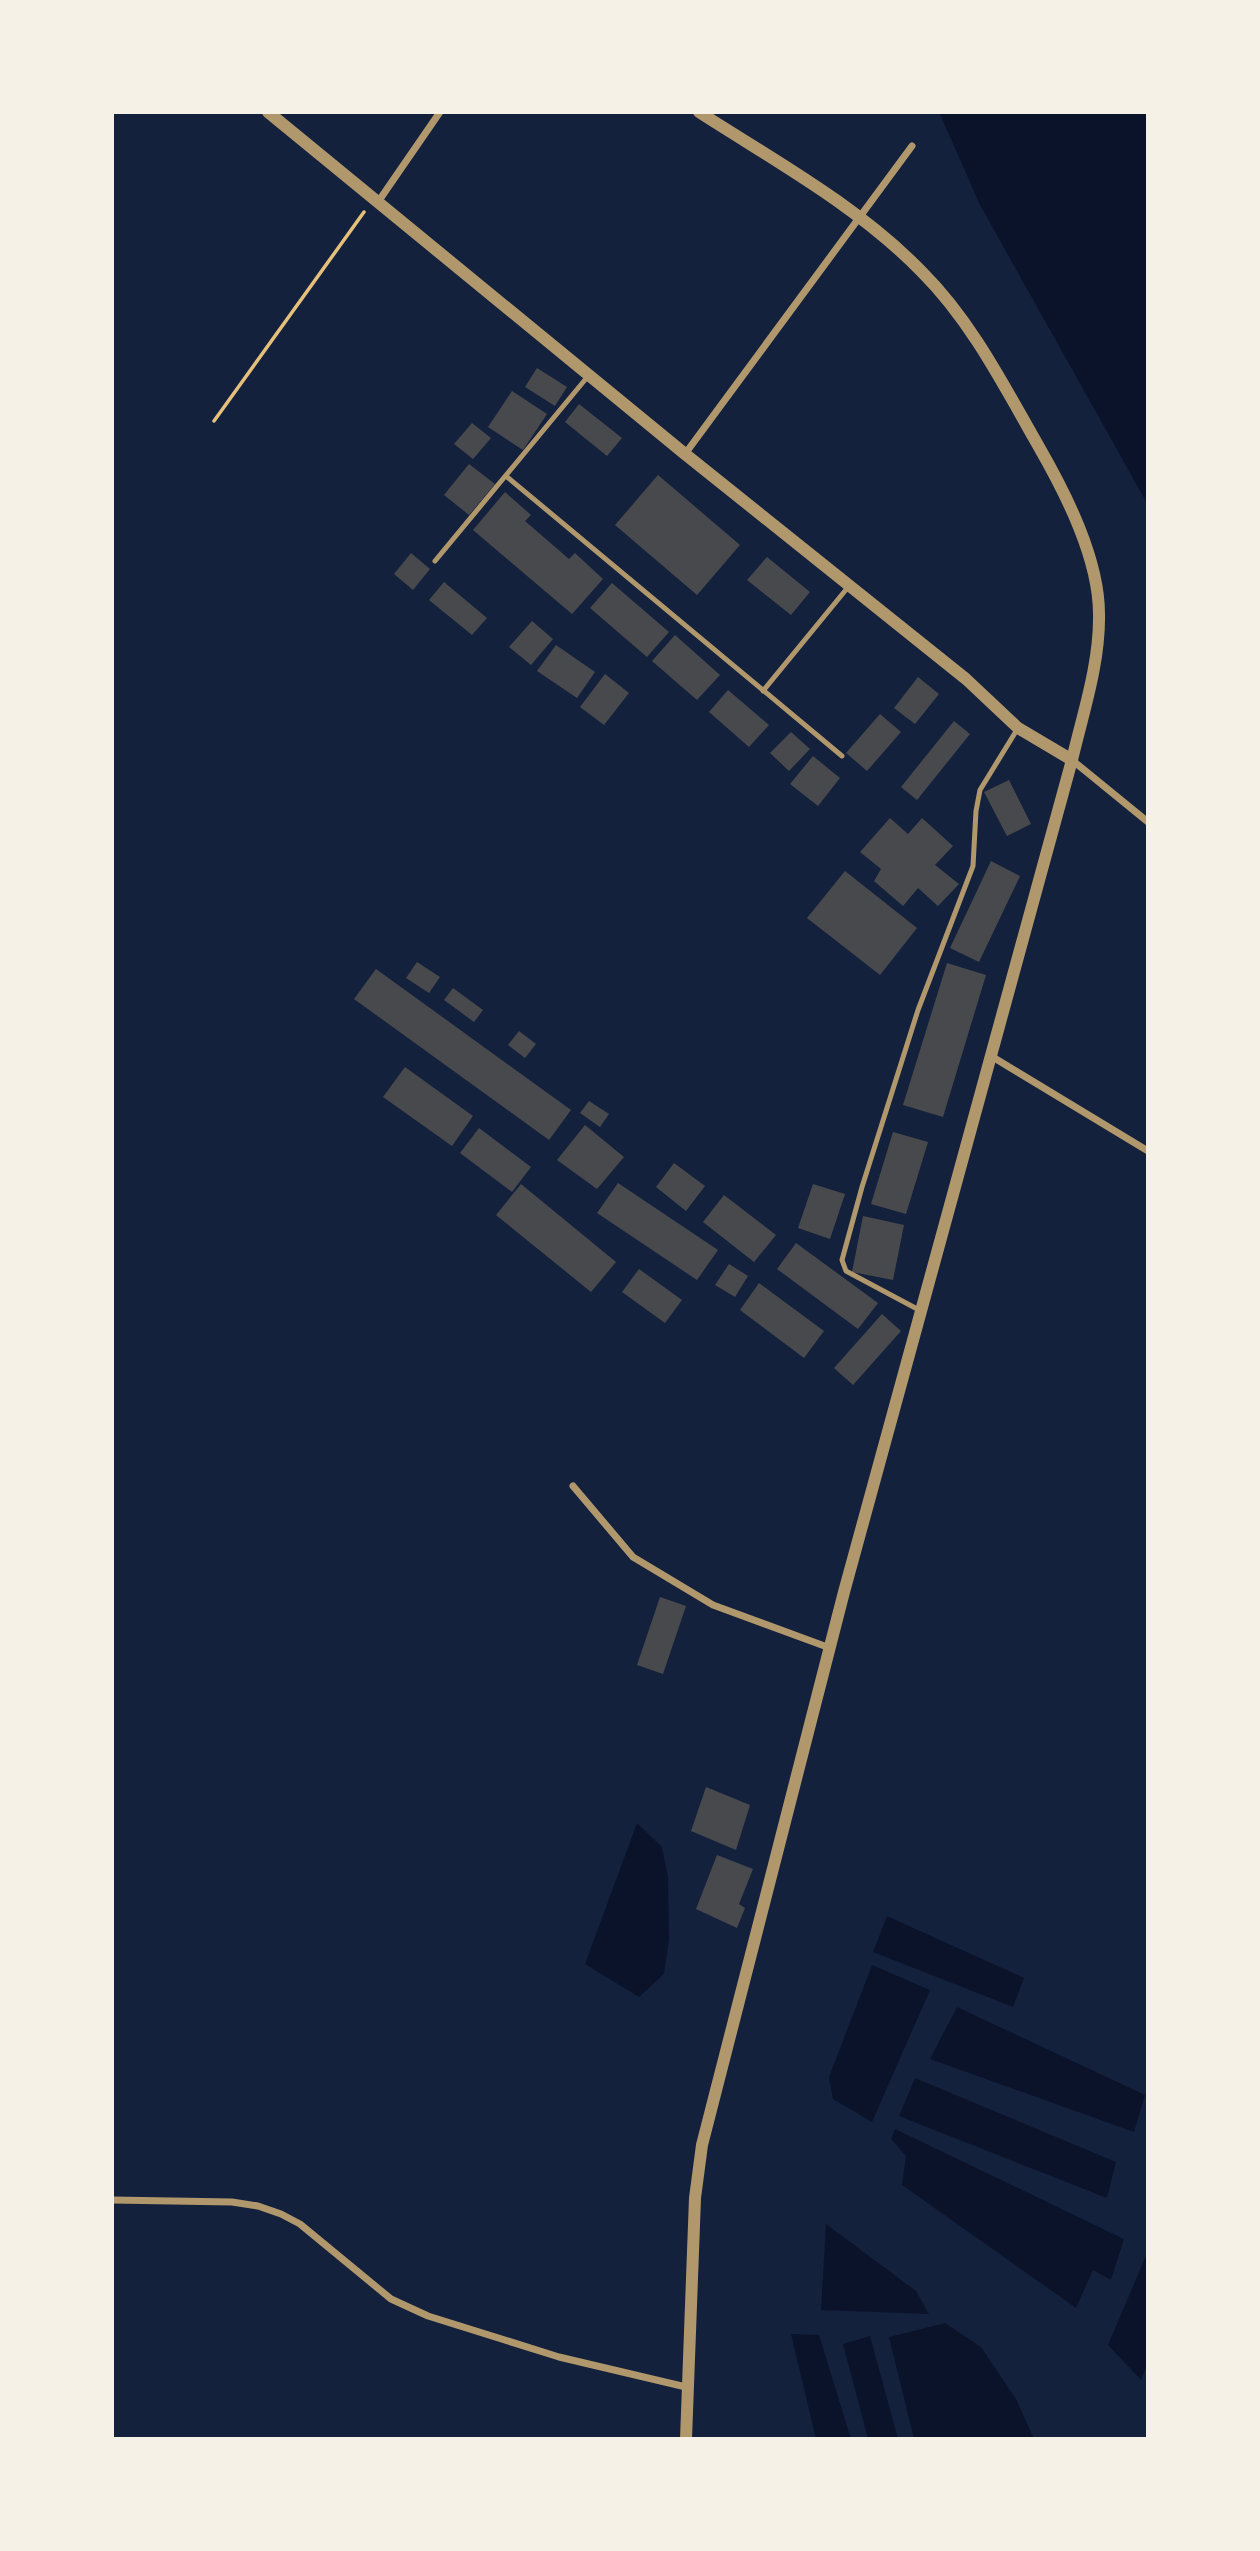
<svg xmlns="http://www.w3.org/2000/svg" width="1260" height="2551" font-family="Overpass,sans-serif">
	<rect width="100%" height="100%" fill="#14213d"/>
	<path fill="#0b132b" d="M939,112H1148V505L980,205Z
		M637,1823L662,1847L668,1877L669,1939L664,1974L639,1997L585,1964Z
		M887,1916L1024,1978L1013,2007L873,1952Z
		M872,1965L930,1990L872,2122L833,2099L829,2077Z
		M957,2007L1145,2095L1134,2132L930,2059Z
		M915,2078L1116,2162L1107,2198L899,2116Z
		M895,2129L1124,2239L1111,2280L1093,2270L1076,2308L902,2185L906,2156L891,2139Z
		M826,2224L916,2291L929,2314L821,2310Z
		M1148,2251V2363L1141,2380L1108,2345Z
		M945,2323L981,2347L1016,2399L1034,2439H914L889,2337Z
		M791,2334L819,2335L851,2439H816Z
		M870,2336L898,2439H868L843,2344Z"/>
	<path fill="#48494c" d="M537,368L567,387L555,406L525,387Z
		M512,391L547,414L523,450L488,427Z
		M579,404L622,438L607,456L565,422Z
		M472,423L491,438L473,459L454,444Z
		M469,464L495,484L469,515L444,495Z
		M658,475L740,545L697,595L615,525Z
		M505,492L531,515L525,521L569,559L575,553L603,579L572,614L473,530Z
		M411,553L430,569L413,590L394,574Z
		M767,557L810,592L791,615L747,580Z
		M444,582L487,618L472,635L429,600Z
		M612,583L669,632L647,657L590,608Z
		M532,621L553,639L531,665L509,647Z
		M675,635L720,675L697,700L652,661Z
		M556,645L595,672L577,698L537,671Z
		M605,674L629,693L604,725L580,707Z
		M918,677L939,694L915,724L894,708Z
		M728,690L769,725L749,747L709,712Z
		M880,714L901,732L867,771L846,753Z
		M954,721L970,734L917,800L901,787Z
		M791,732L810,749L789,771L770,753Z
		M813,756L840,778L818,806L790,784Z
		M1009,780L1031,824L1007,836L984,792Z
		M890,818L908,834L922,818L953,846L935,865L959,884L938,906L918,888L903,906L874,881L881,869L860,852Z
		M991,861L1020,876L979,962L950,948Z
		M845,871L917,928L880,975L807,918Z
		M417,962L440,977L429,993L406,978Z
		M947,963L986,975L943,1117L903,1105Z
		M376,969L571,1110L549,1140L354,999Z
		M453,988L483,1010L474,1022L444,1000Z
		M519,1031L536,1044L525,1058L508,1045Z
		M405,1067L473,1116L452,1146L383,1097Z
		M589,1101L609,1114L600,1127L580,1113Z
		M585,1125L624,1157L597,1189L557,1160Z
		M479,1128L531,1167L512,1192L460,1153Z
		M893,1132L928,1142L906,1214L871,1204Z
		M674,1163L705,1186L686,1211L656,1187Z
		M618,1183L718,1250L697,1280L597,1213Z
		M521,1184L616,1262L591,1292L496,1215Z
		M813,1184L845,1194L830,1239L798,1228Z
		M724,1195L776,1235L754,1262L703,1222Z
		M863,1216L904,1225L893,1280L852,1272Z
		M796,1243L878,1303L858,1329L777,1269Z
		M729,1264L748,1276L735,1297L715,1285Z
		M639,1269L682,1300L665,1323L622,1292Z
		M759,1283L824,1331L804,1358L740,1310Z
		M882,1314L901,1331L853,1385L834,1368Z
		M660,1597L686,1606L663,1674L637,1665Z
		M706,1787L750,1805L736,1850L691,1831Z
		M717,1855L753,1869L739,1904L745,1908L737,1928L696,1909Z"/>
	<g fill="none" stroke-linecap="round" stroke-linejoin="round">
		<path stroke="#e5c07b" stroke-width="3.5" d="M214,421L364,212"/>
		<path stroke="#b1986c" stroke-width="5" d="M506,476L842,756
			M435,561L589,375
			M763,691L849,586
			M921,1311L846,1271L842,1260L862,1187L918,1010L973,866L976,811L980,790L1018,728"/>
		<path stroke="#b1986c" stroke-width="7" d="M378,202L440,112
			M685,454L912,146
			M1072,760L1148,822
			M991,1056L1148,1151
			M573,1486L633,1557L713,1605L830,1648
			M112,2200L232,2202L258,2206L281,2214L300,2224L391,2299L428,2316L559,2357L686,2387"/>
		<path stroke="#b1986c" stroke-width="12" d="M268,112L685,454L966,679L1018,728L1072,760
			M686,2439L695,2198L702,2145L844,1592L1072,760C1083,713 1100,663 1099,614C1099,559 1066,494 1039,447C1004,386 972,322 922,272C858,206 775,161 699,112"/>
	</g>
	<rect width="1260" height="2551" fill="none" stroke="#f6f1e7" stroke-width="228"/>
</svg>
